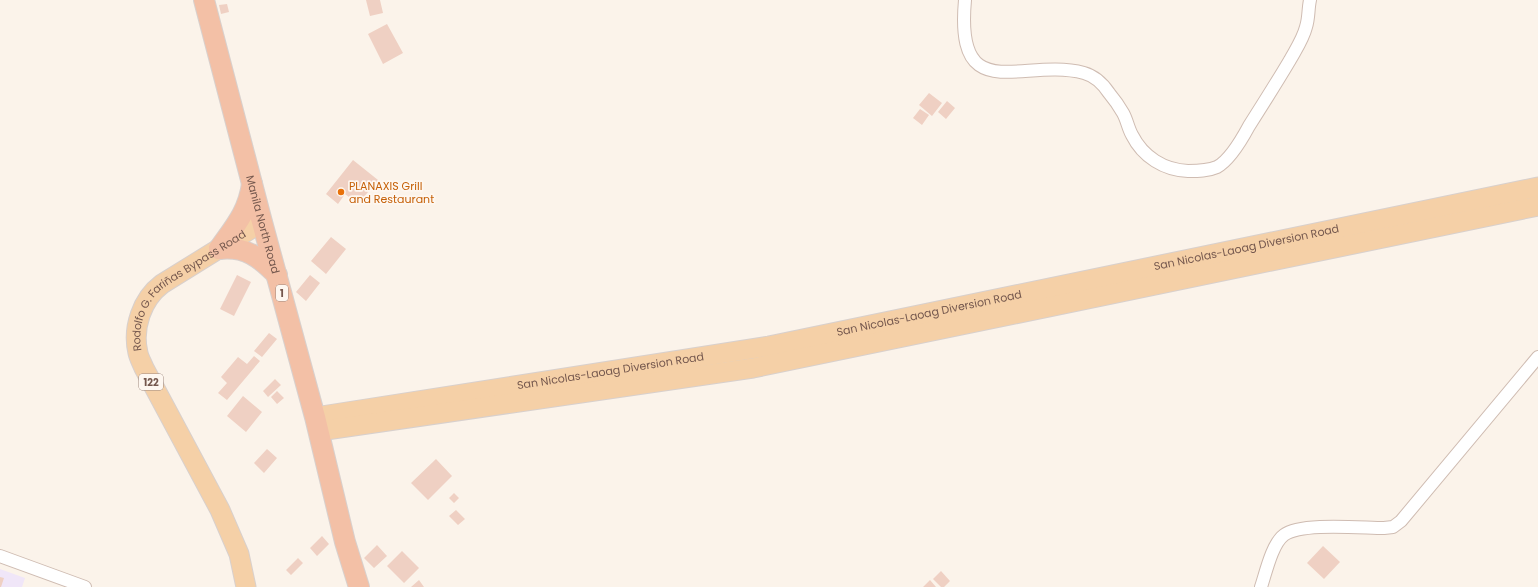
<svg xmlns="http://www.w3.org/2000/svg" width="1538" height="587" font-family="Poppins,sans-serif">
	<rect width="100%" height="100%" fill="#fbf3ea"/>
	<path fill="#f0e6f8" d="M0,569L25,578L22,587H0Z"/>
	<path fill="#efd0c3" d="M366,0H380L383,13L370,16Z
		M227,4L229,12L221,14L219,5Z
		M387,24L403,53L383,64L368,34Z
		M929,93L942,103L932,116L919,105Z
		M947,101L955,108L946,119L938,112Z
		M920,109L929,115L922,125L913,118Z
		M353,160L378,180L358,204L345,194L338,204L326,194Z
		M331,237L346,249L326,274L311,261Z
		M237,275L251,282L234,316L220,309Z
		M310,275L320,283L306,301L296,292Z
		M269,333L277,339L262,357L254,351Z
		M254,356L260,361L227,400L218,393L227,383L221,377L238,357L247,364Z
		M275,379L281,385L268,397L263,391Z
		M277,391L284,398L277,404L271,397Z
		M243,396L262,412L246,432L227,416Z
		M267,449L277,458L264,473L254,463Z
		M436,459L452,476L428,500L411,483Z
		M454,493L459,498L454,503L449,498Z
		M456,510L465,519L458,525L449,516Z
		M322,536L329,544L317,556L310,548Z
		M377,545L387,556L374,568L364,558Z
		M1323,546L1340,562L1324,579L1307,563Z
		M402,551L419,568L404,583L387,566Z
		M298,558L303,563L291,575L286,570Z
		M941,571L950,581L944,587H941L933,579Z
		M0,577L4,578L1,587H0Z
		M419,580L424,587H411Z
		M930,580L936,587H923Z"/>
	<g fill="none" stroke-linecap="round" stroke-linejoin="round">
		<g stroke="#cfbcb2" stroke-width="14">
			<path id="minor" d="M965,0C955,109 1022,57 1084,73C1095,76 1103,84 1109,93C1114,99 1119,106 1123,113C1127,120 1128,128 1132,135C1143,157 1164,170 1188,171C1198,171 1208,171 1217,167C1230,160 1242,139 1249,126C1263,104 1277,82 1290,60C1296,49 1303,39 1306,27C1309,18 1308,9 1310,0
				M0,556L85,587
				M1261,587C1266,572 1272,544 1284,535C1301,522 1362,528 1384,528L1393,527L1401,521L1538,357"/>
		</g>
		<g stroke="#d8d0cd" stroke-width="21">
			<g id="primary">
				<path id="s1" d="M315,417L769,346L1538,187"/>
				<path d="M319,431L753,368L1538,206"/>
				<path id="s2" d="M246,587L239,554L220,510L144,368C142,363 139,358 138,353C132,328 142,299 162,284L262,222"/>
			</g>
		</g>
		<g stroke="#d8d0cd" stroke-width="22">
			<g id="trunk">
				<path id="s3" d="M204,0L262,222L315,417L345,542L359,587"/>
				<path d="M219,249C235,226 248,212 252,184"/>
				<path d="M219,249C246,246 259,257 277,275"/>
			</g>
		</g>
		<use href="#minor" stroke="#fff" stroke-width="12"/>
		<use href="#primary" stroke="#f5d0a7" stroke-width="19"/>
		<use href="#trunk" stroke="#f3c0a6" stroke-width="20"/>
	</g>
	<circle fill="#e8710a" stroke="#fef7f0" stroke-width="1.5" cx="341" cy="192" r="4"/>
	<g text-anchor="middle" stroke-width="3.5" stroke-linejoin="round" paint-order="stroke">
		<g fill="#fef7f0" stroke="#9e887f" stroke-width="1">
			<rect x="276" y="285" width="12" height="16" rx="3"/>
			<rect x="139" y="374" width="24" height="16" rx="3"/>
		</g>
		<g font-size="10" font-weight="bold" fill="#75584e">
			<text x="282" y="297">1</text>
			<text x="151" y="386">122</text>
		</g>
		<g font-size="11" fill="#c56008" stroke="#fef7f0" text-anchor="start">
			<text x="349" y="190">PLANAXIS Grill<tspan x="349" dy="13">and Restaurant</tspan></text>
		</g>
		<g font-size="11" fill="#75584e" stroke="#fef7f0">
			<text dy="4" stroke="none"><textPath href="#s3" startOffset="232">Manila North Road</textPath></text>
			<text dy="4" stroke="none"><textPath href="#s1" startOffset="947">San Nicolas-Laoag Diversion Road</textPath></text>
			<text dy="4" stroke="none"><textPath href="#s2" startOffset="347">Rodolfo G. Fariñas Bypass Road</textPath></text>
			<text dy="4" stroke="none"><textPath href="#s1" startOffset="623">San Nicolas-Laoag Diversion Road</textPath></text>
			<text dy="4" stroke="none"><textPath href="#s1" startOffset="299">San Nicolas-Laoag Diversion Road</textPath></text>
		</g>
	</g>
</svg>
